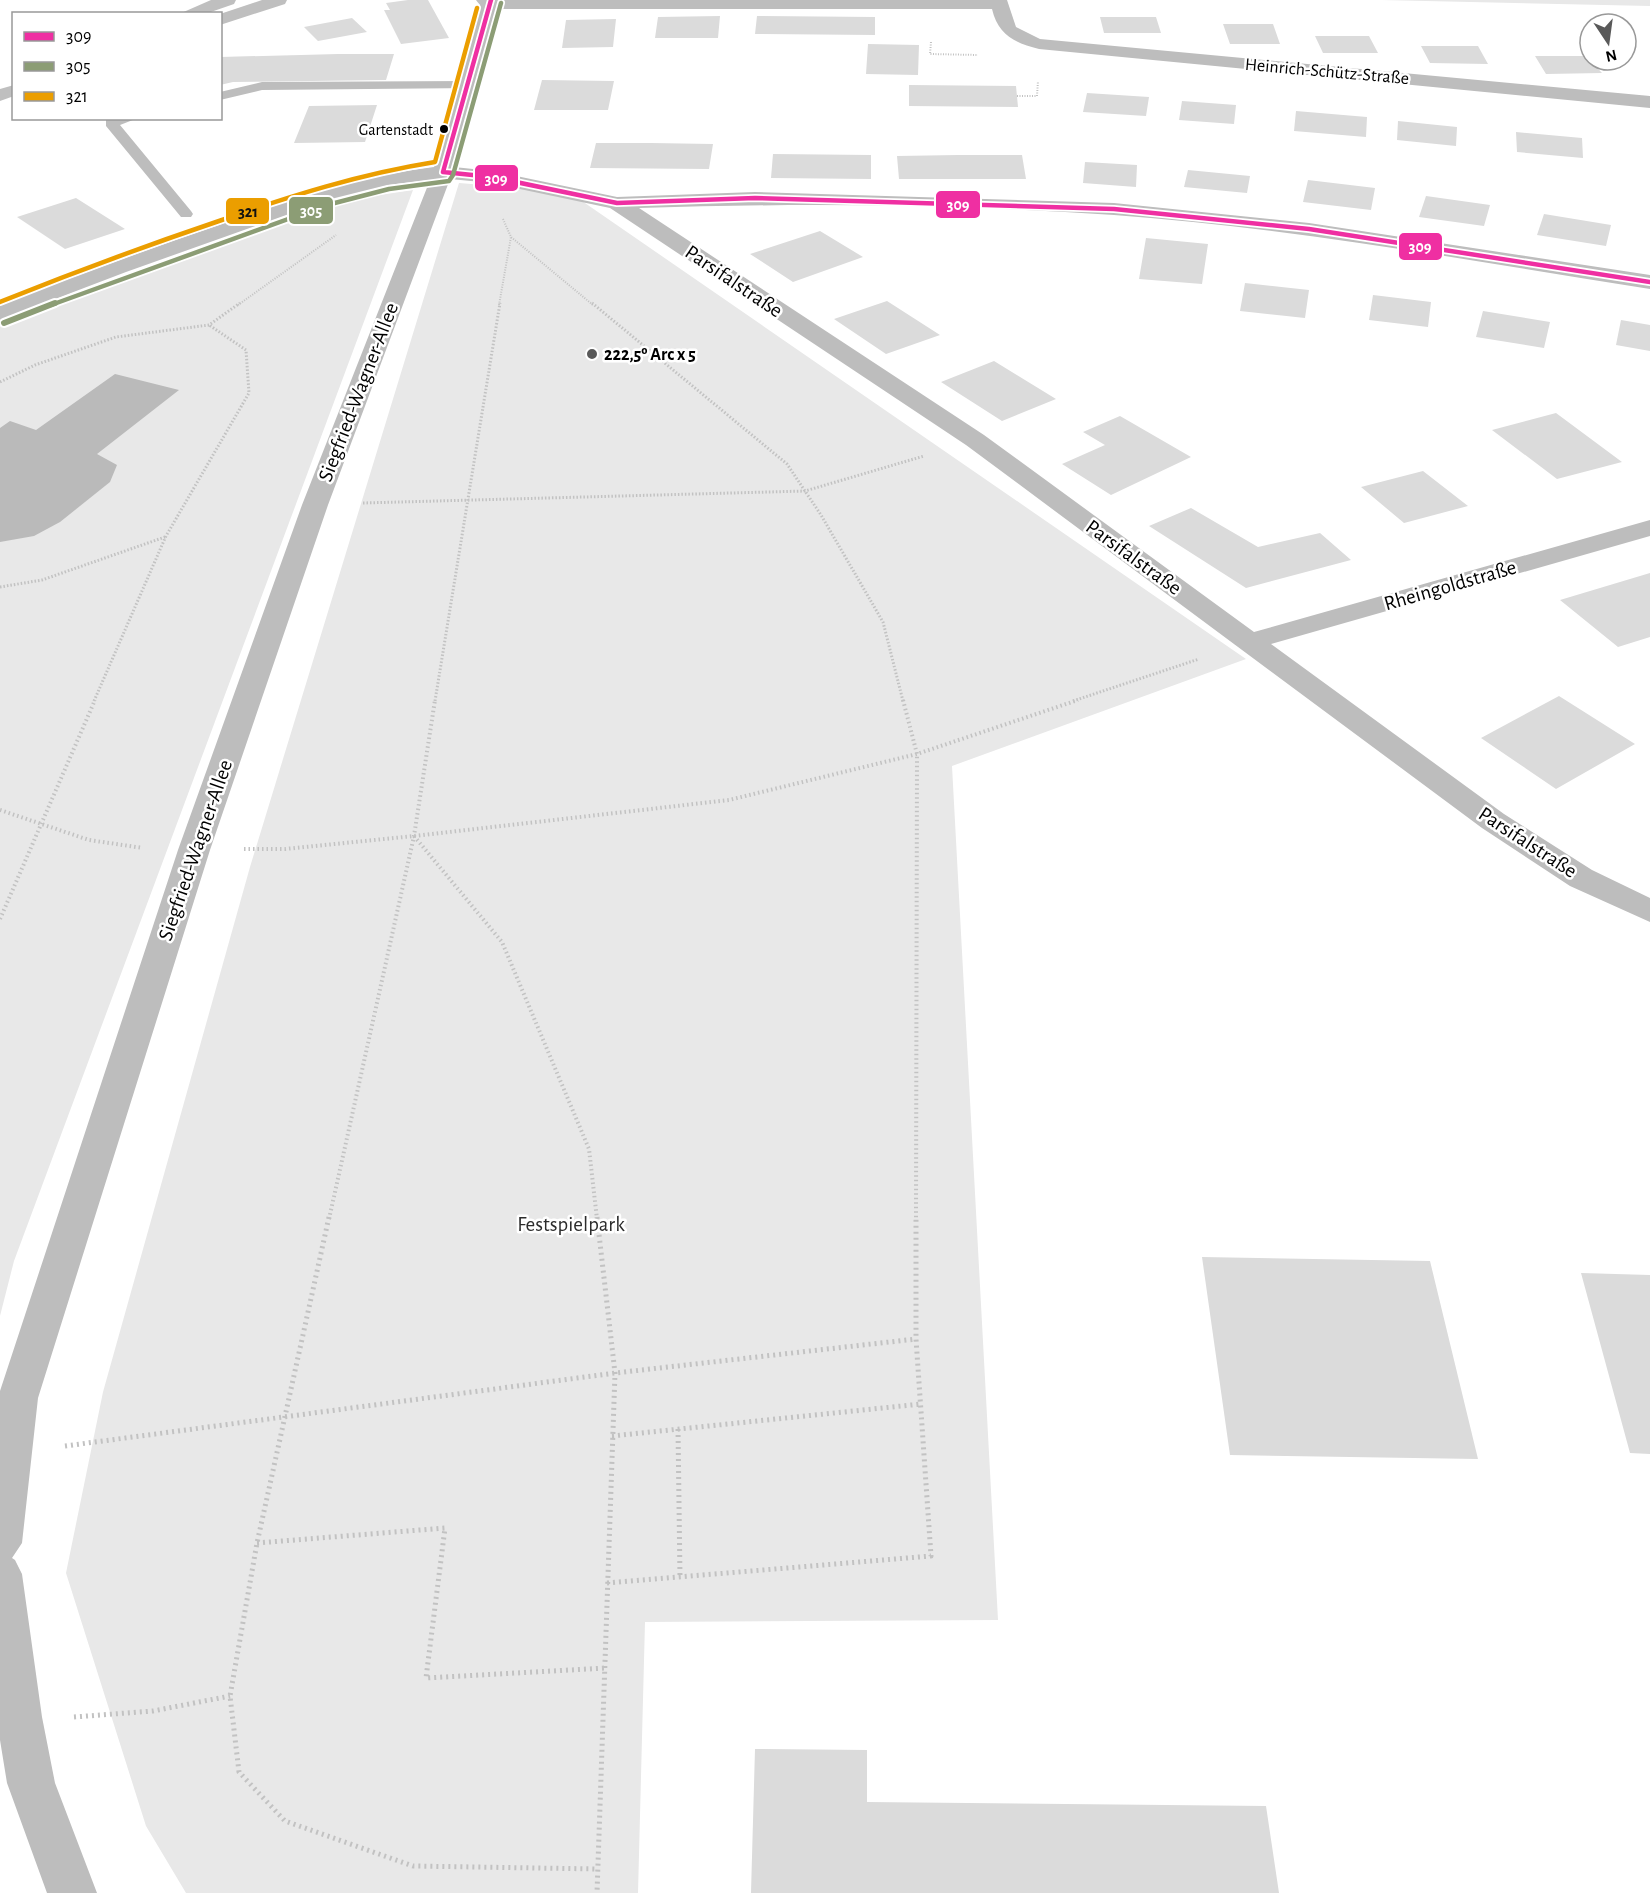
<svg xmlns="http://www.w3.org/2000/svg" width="1650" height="1893" font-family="'Alegreya Sans',sans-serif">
	<rect width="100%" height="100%" fill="#fff"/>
	<path fill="#e8e8e8" d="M1381,0H1650V6Z
		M459,183L532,189L582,201L1246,659L952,766L998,1620L645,1622L638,1893H186L146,1826L66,1573L103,1392L250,867Z
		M413,190L14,1261L0,1316V320L327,203Z"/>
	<path fill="#bababa" d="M115,374L179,390L97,454L117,465L110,482L60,522L34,536L0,542V428L10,421L36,430Z"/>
	<path fill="#dbdbdb" d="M408,0H428L449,38L401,44L384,10H390L386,3Z
		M720,16L718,38H655L658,17Z
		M757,16L875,17V35L755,34Z
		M1100,17H1156L1161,33H1104Z
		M352,18L367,32L318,41L304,27Z
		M616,19L613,47L562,48L566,20Z
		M1223,24H1273L1280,44H1230Z
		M1315,36H1369L1378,53H1323Z
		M868,44L919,45L918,75L866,74Z
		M1421,46H1478L1488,64L1430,63Z
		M338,54H394L386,80L233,82L220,85V57Z
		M1535,56H1590V60L1602,73L1546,74Z
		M542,80L614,81L608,110H534Z
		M909,85L1016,86L1018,107L909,106Z
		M1087,93L1149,97L1146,116L1083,112Z
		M1182,101L1236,105L1234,124L1179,120Z
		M377,105L365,142L294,143L309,106Z
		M1296,111L1367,117L1366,137L1294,131Z
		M1398,121L1457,127L1456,146L1397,140Z
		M1516,132L1582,138L1583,158L1517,152Z
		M596,143H651L713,144L709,169L590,168Z
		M773,154L871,155V179L771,178Z
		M958,155H1022L1026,179H899L897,156Z
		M1085,162L1137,165L1136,187L1083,183Z
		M1188,170L1250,176L1247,193L1184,187Z
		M1308,180L1375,188L1371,210L1303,202Z
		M1426,196L1490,205L1484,226L1419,217Z
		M76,198L125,229L65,249L17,217Z
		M1544,214L1611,225L1606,246L1537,235Z
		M820,231L863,257L793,282L750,254Z
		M1146,238L1208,244L1202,284L1139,279Z
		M1245,283L1309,290L1305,318L1240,311Z
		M1373,295L1431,302L1428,327L1369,320Z
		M887,301L940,335L886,354L834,319Z
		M1483,311L1550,322L1544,348L1476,337Z
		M1621,320L1650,325V351L1616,345Z
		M994,361L1056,399L1002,421L941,382Z
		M1556,413L1622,462L1557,479L1492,430Z
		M1120,416L1191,457L1111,495L1062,464L1105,445L1083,432Z
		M1423,471L1468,506L1404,523L1361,487Z
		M1191,508L1258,547L1320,533L1351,560L1246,588L1149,526Z
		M1650,573V637L1618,647L1560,600Z
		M1559,696L1635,744L1556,789L1481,738Z
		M1202,1257L1430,1261L1478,1459L1230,1455Z
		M1581,1273L1650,1275V1454L1630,1453Z
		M755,1749L867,1750V1802L1266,1806L1279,1893H751Z"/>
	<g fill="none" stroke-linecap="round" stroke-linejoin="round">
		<path stroke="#c2c2c2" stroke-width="2" stroke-dasharray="1 1.5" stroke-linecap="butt" d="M931,42L930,54L978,55
			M1017,96H1037L1038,81
			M503,219L511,237L593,305
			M238,305L336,235
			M499,305L511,237"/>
		<path stroke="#c2c2c2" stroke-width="3" stroke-dasharray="1.5 2" stroke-linecap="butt" d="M592,303L787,464L821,515L883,622L903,701
			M0,382L35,365L116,337L209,325L240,303
			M363,503L805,491L924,456
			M0,587L42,580L165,537
			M94,701L166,536L249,393L246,350L209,325
			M435,701L500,303
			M1073,701L1199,659"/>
		<path stroke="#c2c2c2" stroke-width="4" stroke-dasharray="1.5 3" stroke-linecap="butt" d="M903,700L917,754L916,1219
			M0,810L89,840L143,848
			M414,836L502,942L589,1149L597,1219
			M244,849H285L414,836L729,800L917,754L1078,700
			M0,919L95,700
			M329,1219L414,836L435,700"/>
		<path stroke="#c2c2c2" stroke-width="5" stroke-dasharray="2 4" stroke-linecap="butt" d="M329,1217L257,1543L230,1696L239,1772L285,1821L413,1866L598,1869
			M597,1217L615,1373L597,1893
			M678,1429L680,1577
			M612,1436L921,1404
			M65,1446L615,1373L916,1339
			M257,1543L445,1528L426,1678L606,1668
			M607,1583L931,1556L916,1339V1217
			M74,1717L153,1711L230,1696"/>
		<path fill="#bdbdbd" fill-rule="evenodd" d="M469,81L476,85L474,88L262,90L220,100V92L262,82Z
			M112,118H138L120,125L191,211L193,214L191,217H181L106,126V120Z"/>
		<path fill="#bdbdbd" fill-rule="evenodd" d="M485,0H1007L1016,27L1040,39L1650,96V108L1039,49C1015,43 998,35 992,9H496L454,167L492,171L617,197L755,192L1114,203L1309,223L1650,275V289C1472,261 1294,228 1114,215C956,204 797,203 639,208L984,435L1254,632L1650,520V536L1271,644L1504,814L1592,870L1650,898V922L1570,886L1482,828L966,445L610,208L492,183L450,179L328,505L210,850L38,1398L22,1543L12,1558L15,1560L22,1574L42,1717L55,1783L97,1893H47L7,1783L0,1740V1391L178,850L302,505L430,180L387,185L331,199L126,272L0,320V305C73,277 145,250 219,225C290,200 359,176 434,167L480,4Z"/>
		<path fill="#bfbfbf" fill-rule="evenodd" d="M211,0H236L234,4L205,14H179Z
			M262,0H287L285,4L220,25V14Z
			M476,0H499L495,8C486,10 481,7 476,0Z
			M14,85V96L0,101V89Z"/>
		<g stroke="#fff" stroke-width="8">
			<path id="bus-1" d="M491,0L443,172L492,177L617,203L755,198L1114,209L1309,229L1650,282"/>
		</g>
		<g stroke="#fff" stroke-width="8">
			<path id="bus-2-far1" d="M51,305L327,205L389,189L449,181L453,175L501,3"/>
		</g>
		<g stroke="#fff" stroke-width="10">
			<path id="bus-2" d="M4,323L55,303"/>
		</g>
		<g stroke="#fff" stroke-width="8">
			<path id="bus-3" d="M0,302C72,273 145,246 219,221C290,196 360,174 435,162L477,8"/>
		</g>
		<use href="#bus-1" stroke="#ef2fa2" stroke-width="4.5"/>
		<use href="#bus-2-far1" stroke="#8c9d75" stroke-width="4.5"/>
		<use href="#bus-2" stroke="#8c9d75" stroke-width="6"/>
		<use href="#bus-3" stroke="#eb9e00" stroke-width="4.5"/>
	</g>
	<circle fill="#000" stroke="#fff" stroke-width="2" cx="444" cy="129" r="5"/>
	<circle fill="#595959" stroke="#fff" stroke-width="2" cx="592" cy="354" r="6"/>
	<g text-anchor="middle" stroke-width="5" stroke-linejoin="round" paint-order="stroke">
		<g font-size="16" fill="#000" stroke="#fff" text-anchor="end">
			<text x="433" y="135">Gartenstadt</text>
		</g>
		<g font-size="18" fill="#000" stroke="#fff">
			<text transform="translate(1327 71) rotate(5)" y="6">Heinrich-Schütz-Straße</text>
		</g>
		<g font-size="18" font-weight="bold" fill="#000" stroke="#fff" text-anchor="start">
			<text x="604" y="360">222,5º Arc x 5</text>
		</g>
		<g font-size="21" fill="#000" stroke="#fff">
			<text transform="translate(734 281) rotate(34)" y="7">Parsifalstraße</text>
			<text transform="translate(358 392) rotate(-69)" y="7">Siegfried-Wagner-Allee</text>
			<text transform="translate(1134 557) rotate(36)" y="7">Parsifalstraße</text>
			<text transform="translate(1450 585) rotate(-16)" y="7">Rheingoldstraße</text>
			<text transform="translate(1528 842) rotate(33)" y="7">Parsifalstraße</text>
			<text transform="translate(195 850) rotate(-71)" y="7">Siegfried-Wagner-Allee</text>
		</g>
		<g font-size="21" fill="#2c2c2c" stroke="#fff">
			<text x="571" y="1231">Festspielpark</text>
		</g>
	</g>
	<g stroke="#fff" stroke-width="2">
		<rect x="474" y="164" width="45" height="28" rx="6" fill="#ef2fa2"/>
		<rect x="935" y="190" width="46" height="29" rx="6" fill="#ef2fa2"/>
		<rect x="288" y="196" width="46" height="29" rx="6" fill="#8c9d75"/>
		<rect x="225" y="197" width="45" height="28" rx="6" fill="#eb9e00"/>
		<rect x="1398" y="232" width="45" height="29" rx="6" fill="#ef2fa2"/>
	</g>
	<g font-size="16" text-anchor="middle" font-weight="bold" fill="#fff">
		<text x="496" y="184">309</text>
		<text x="958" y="210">309</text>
		<text x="311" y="216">305</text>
		<text x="1420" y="252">309</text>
	</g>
	<g font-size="16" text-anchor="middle" font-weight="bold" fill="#111">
		<text x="248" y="217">321</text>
	</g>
	<rect x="12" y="12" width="210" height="108" fill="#ffffff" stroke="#999999" stroke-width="1.5"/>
	<rect x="24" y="32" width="30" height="9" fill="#ef2fa2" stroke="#999999" stroke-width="1.5"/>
	<text x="66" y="42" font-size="18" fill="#000000">309</text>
	<rect x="24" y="62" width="30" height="9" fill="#8c9d75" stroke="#999999" stroke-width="1.5"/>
	<text x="66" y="72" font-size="18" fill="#000000">305</text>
	<rect x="24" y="92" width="30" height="9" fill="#eb9e00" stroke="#999999" stroke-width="1.5"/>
	<text x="66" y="102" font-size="18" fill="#000000">321</text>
	<g transform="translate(1608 42) rotate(167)"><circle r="28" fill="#ffffff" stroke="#999999" stroke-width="1.5"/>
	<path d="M0-4.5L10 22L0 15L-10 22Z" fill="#595959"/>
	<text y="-9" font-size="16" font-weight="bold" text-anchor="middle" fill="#000000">N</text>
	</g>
</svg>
